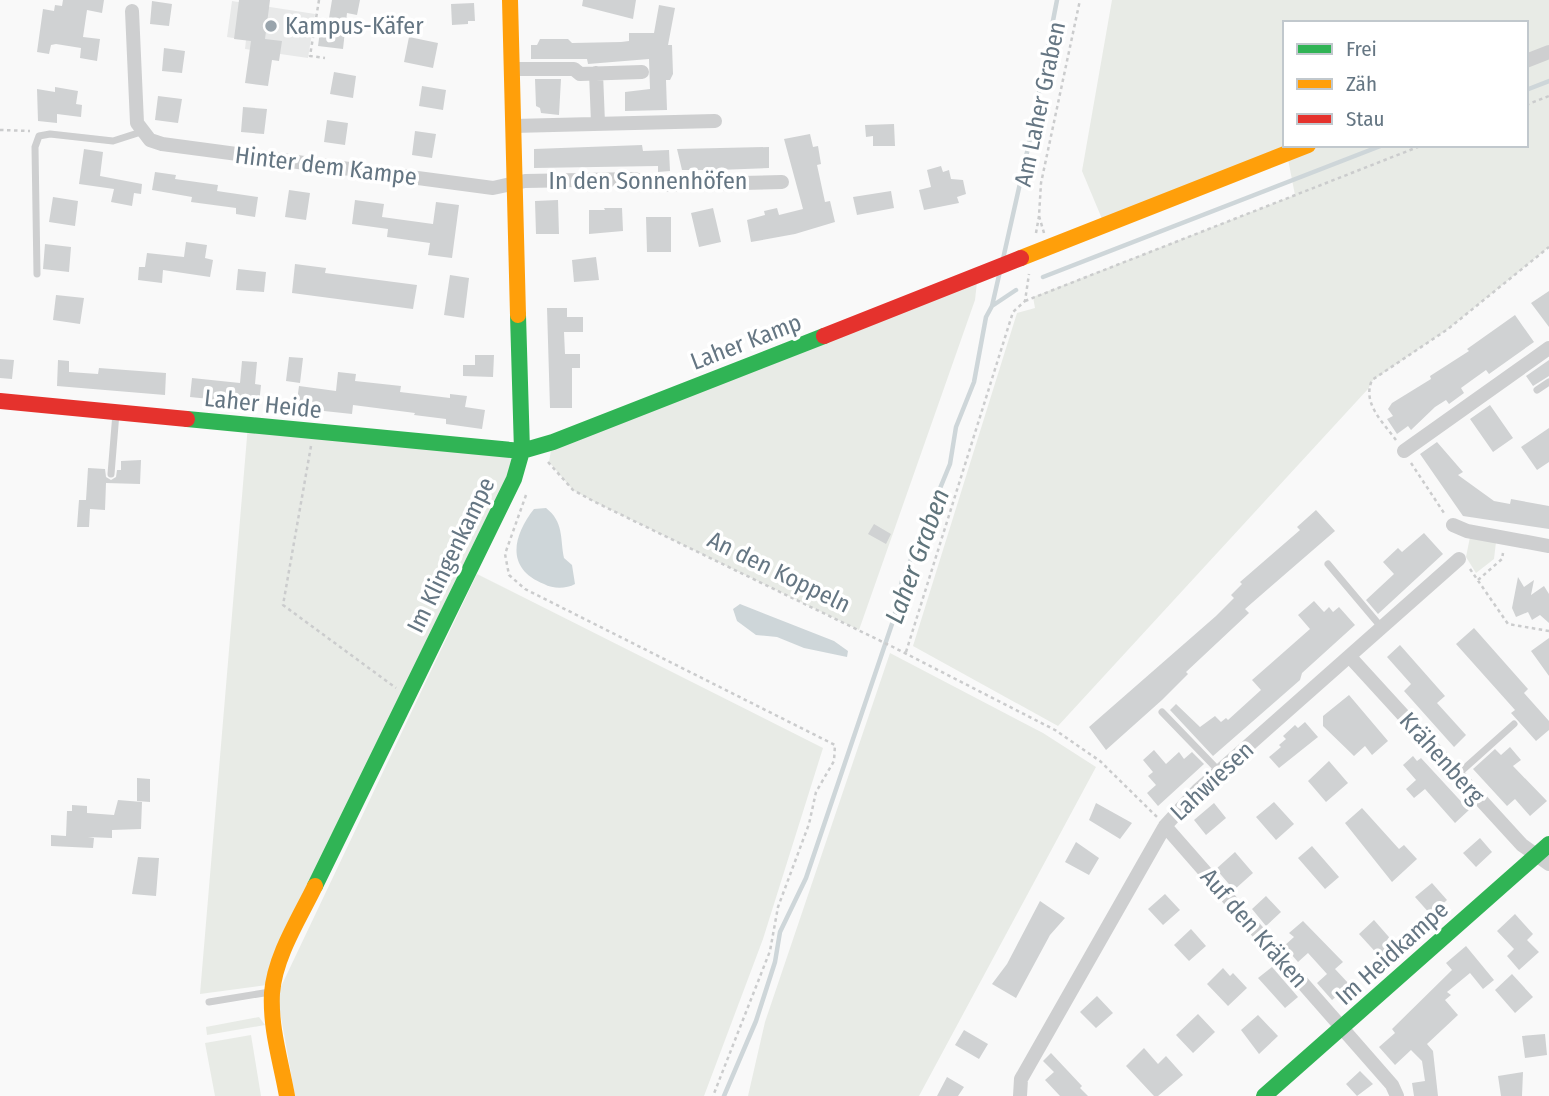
<svg xmlns="http://www.w3.org/2000/svg" width="1549" height="1096" font-family="'Fira Sans Condensed',sans-serif">
	<rect width="100%" height="100%" fill="#f9f9f9"/>
	<path fill="#e8e9e9" d="M232,1L315,14L308,58L245,49L246,40L227,37Z"/>
	<path fill="#e8ebe6" fill-rule="evenodd" d="M1112,0H1549V247L1448,329L1373,380L1368,389L1058,726L913,646L1017,313L1035,308L1033,297L1295,195L1287,154L1105,226L1082,171ZM1285,23H1526V145H1285Z
		M977,282L975,300L859,630L595,502L573,490L549,462L551,450Z
		M248,425L522,451L267,985L200,994Z
		M1470,537L1496,542L1494,559L1476,573L1466,557Z
		M477,574L823,748L763,939L704,1096H295L277,995Z
		M890,653L1043,733L1096,767L919,1096H748L765,1022Z
		M259,1017L265,1025L207,1035L206,1027Z
		M251,1035L261,1096H215L205,1043Z"/>
	<path fill="#ced6d9" d="M546,508C564,522 560,538 564,558L572,565L575,584C566,589 553,589 544,584C506,569 512,537 534,509Z
		M740,604L834,641L848,651L847,657L804,648L777,637L756,635L737,621L733,609Z"/>
	<g fill="none" stroke-linecap="round" stroke-linejoin="round">
		<path stroke="#ced6d9" stroke-width="4.5" d="M1526,90L1549,81
			M1003,259L1030,139L1057,0
			M1043,277L1383,145
			M992,306L1016,290
			M724,1096L756,1021L775,962L780,932L806,878L894,618L902,581L950,464L956,427L974,382L986,317L992,306L1000,271"/>
	</g>
	<path fill="#d0d2d3" d="M63,0H104L102,13L87,10L83,37L100,39L97,61L80,58L81,48L56,44L51,45L49,54L37,52L43,9L54,11L55,5L62,6Z
		M239,0H270L265,39L282,41L279,61L272,60L268,86L245,83L251,41L234,39Z
		M332,0H360L357,15L347,13L343,49L318,46L321,24H328Z
		M583,0H636L633,19L582,6Z
		M152,1L172,4L169,26L150,24Z
		M474,3L475,21H468V24L452,25L451,4Z
		M659,5L675,8L668,45H672L673,74L670,80H666L667,110L625,111V92L650,89L649,59L588,64L587,59H531V45H537L540,39H568L572,43L621,42L629,41V33H654Z
		M409,37L438,43L433,68L404,62Z
		M164,48L185,51L182,73L162,71Z
		M334,72L356,76L353,98L330,94Z
		M535,79H561L559,115L541,113L540,108L536,106Z
		M422,86L446,90L443,110L419,106Z
		M55,87L78,91L76,104L82,105L81,117L57,114V123L38,121L37,89L55,92Z
		M158,96L182,99L178,123L155,120Z
		M243,107L267,109L264,134L241,132Z
		M327,120L348,123L345,145L324,142Z
		M894,124L895,146H873V136L866,137L865,125Z
		M415,131L436,134L432,158L412,155Z
		M810,134L813,147L818,146L821,164L817,165L825,202L830,201L835,222L795,234L751,242L747,220L765,215L764,211L777,208L779,215L803,209L784,139Z
		M642,145L643,151L669,150L670,171L658,172V166L534,168V149Z
		M769,147V168L718,170H682L677,149Z
		M84,149L103,152L100,176L142,184L141,194L134,193L132,206L111,202L114,189L79,184Z
		M941,166L943,172L949,170L951,179L963,180L966,194L957,197L959,203L924,210L919,190L931,187L927,170Z
		M155,172L176,175L175,179L218,185L217,191L258,197L255,217L236,214V208L191,202L192,197L152,190Z
		M289,190L310,193L306,220L285,217Z
		M891,191L894,208L857,215L853,197Z
		M53,197L78,201L75,226L49,222Z
		M355,200L384,204L382,217L433,224L436,202L459,205L452,258L428,255L430,243L387,237L388,229L352,224Z
		M558,200L559,234H536L535,201Z
		M604,208H622L623,231L589,234V210H605Z
		M713,208L721,242L699,247L691,213Z
		M646,217H671V252H647Z
		M186,242L207,245L205,258L213,260L210,277L163,270L162,283L138,280L139,267H145L147,253L184,257Z
		M45,244L71,247L69,272L43,269Z
		M596,257L599,280L574,282L572,260Z
		M295,264L326,268L325,273L417,285L413,309L292,293Z
		M238,269L266,272L264,292L236,290Z
		M450,275L469,278L464,318L444,315Z
		M1549,291V327L1531,303Z
		M56,295L84,298L80,324L53,320Z
		M547,308H567V317H583V332H564L565,354H580V368H572V408H550Z
		M1515,315L1534,342L1489,374L1486,370L1472,380L1461,388L1464,393L1449,404L1446,400L1435,407L1411,430L1408,426L1397,434L1387,419L1393,416L1388,409L1392,403L1431,379L1430,376L1469,351L1467,349Z
		M475,355H494L493,377L463,376V365H475Z
		M289,357L303,358L300,383L286,381Z
		M0,359L14,360L12,379L0,378Z
		M58,360L69,361V372L98,374L99,368L166,373L165,395L57,386Z
		M1549,360V376L1533,386L1526,376Z
		M242,361L257,362L255,384L261,385L259,404L190,397L192,378L240,383Z
		M338,372L356,374L355,381L401,386L400,392L450,398V394L467,396L465,407L485,410L482,429L446,424V419L414,415L415,413L353,405L352,414L296,408L299,386L336,391Z
		M1490,405L1513,438L1493,452L1470,419Z
		M1549,428V462L1537,470L1521,447Z
		M1437,442L1463,472L1458,475L1494,501L1510,504L1511,499L1549,506V529L1463,516L1420,454Z
		M141,460L140,484L106,483L105,510L90,509L89,527H77L79,500H86L88,468L105,469L106,477L111,480L116,477L117,470H121V461Z
		M1316,510L1335,531L1245,609L1249,613L1186,672L1188,674L1162,700L1106,750L1089,727L1216,616L1234,598L1231,595L1242,584L1240,582L1300,530L1297,527Z
		M874,524L891,534L886,544L868,534Z
		M1424,533L1443,554L1378,614L1366,600L1394,574L1383,562L1398,548L1402,552Z
		M1518,577L1524,587L1534,580L1531,595L1544,586L1549,594V623L1540,615L1532,620L1528,612L1516,617L1512,608Z
		M1314,601L1324,612L1329,607L1333,612L1339,607L1355,625L1302,673L1300,680L1213,756L1170,710L1176,704L1200,727L1215,716L1221,722L1226,718L1228,720L1261,690L1252,680L1310,629L1298,615Z
		M1474,628L1528,689L1524,693L1549,721V730L1536,741L1511,713L1515,710L1456,644Z
		M1549,638V676L1531,651Z
		M1400,645L1445,696L1437,703L1466,735L1454,747L1404,691L1411,684L1387,657Z
		M1349,695L1388,741L1372,755L1365,746L1354,756L1323,726V716Z
		M1305,722L1318,737L1279,768L1269,757L1281,747L1279,745L1286,739L1283,736L1295,725L1298,728Z
		M1510,747L1521,760L1513,766L1547,801L1530,816L1515,799L1507,806L1473,769L1495,749L1501,755Z
		M1154,750L1166,764L1179,752L1184,759L1192,752L1204,764L1158,806L1147,793L1156,785L1148,776L1153,772L1143,760Z
		M1413,756L1417,761L1421,758L1469,810L1455,823L1425,789L1414,798L1406,789L1416,780L1403,765Z
		M1329,761L1348,783L1326,802L1308,781Z
		M137,778L150,779V802L137,801Z
		M118,800L142,802L141,829L112,830V838L88,837L94,838L93,848L51,846V835L66,836L67,811H72V805L87,806V813L114,815Z
		M1274,802L1294,824L1276,840L1256,817Z
		M1096,803L1132,823L1120,839L1089,820Z
		M1214,803L1226,818L1206,835L1194,820Z
		M1362,808L1399,849L1404,845L1417,859L1392,882L1345,823Z
		M1480,838L1492,852L1476,867L1463,853Z
		M1076,842L1099,858L1089,875L1065,862Z
		M1312,846L1339,877L1325,889L1298,858Z
		M1235,852L1253,873L1234,890L1216,869Z
		M138,857L159,858L156,896L132,894Z
		M1432,883L1447,900L1431,915L1415,897Z
		M1165,894L1180,910L1163,925L1148,909Z
		M1266,896L1281,912L1266,926L1252,909Z
		M1040,901L1065,918L1050,935L1016,998L992,984L1007,964Z
		M1515,914L1533,934L1527,940L1539,952L1519,970L1507,956L1514,949L1497,931Z
		M1374,920L1395,944L1380,957L1359,934Z
		M1303,921L1343,962L1335,969L1350,985L1332,1000L1317,983L1327,974L1308,953L1298,962L1284,946L1294,937L1289,933Z
		M1191,929L1206,946L1189,961L1174,945Z
		M1466,946L1494,980L1483,989L1470,973L1447,992L1451,995L1445,1000L1458,1015L1427,1044L1433,1051L1438,1096H1414L1412,1083L1425,1081L1422,1061L1411,1050L1395,1065L1379,1047L1395,1033L1392,1029L1452,970L1446,963Z
		M1272,967L1298,997L1285,1008L1258,978Z
		M1223,968L1230,976L1233,973L1247,988L1228,1006L1207,984Z
		M1512,974L1533,997L1515,1013L1495,990Z
		M1097,996L1113,1013L1096,1028L1080,1012Z
		M1198,1014L1215,1032L1193,1053L1176,1035Z
		M1258,1015L1278,1036L1259,1054L1241,1030Z
		M964,1030L988,1044L979,1059L955,1045Z
		M1545,1034L1547,1055L1525,1058L1522,1036Z
		M1144,1048L1158,1064L1166,1056L1183,1075L1158,1096H1154L1126,1066Z
		M1051,1053L1082,1086L1080,1088L1088,1096H1060L1045,1080L1054,1072L1043,1061Z
		M1360,1071L1373,1084L1357,1096L1346,1084Z
		M1523,1072L1522,1096H1501L1498,1076Z
		M947,1077L964,1087L958,1096H937Z"/>
	<g fill="none" stroke-linecap="round" stroke-linejoin="round">
		<path stroke="#cbcccd" stroke-width="2.5" stroke-dasharray="3.5 3.5" stroke-linecap="butt" d="M319,0L310,56L325,58
			M1526,105L1549,96
			M0,130L30,131
			M1036,233L1039,216
			M1044,233L1039,216L1041,183L1080,0
			M1025,301L1423,145
			M1396,440C1382,421 1362,403 1372,380L1448,329L1549,247
			M311,446L283,605L396,688
			M548,462L573,490L595,502L893,647L1055,730L1100,761L1157,817
			M1411,463L1444,513
			M526,495L505,554L509,575L525,589L835,745L834,761L816,792L809,824L778,907L770,951L713,1096
			M1470,569L1508,624L1549,631
			M1478,580L1502,559L1503,553
			M906,652L1013,312L1025,301L1029,274"/>
		<path stroke="#cecfd0" stroke-width="7" d="M37,274L35,147L39,136L50,134L113,141L141,132
			M1537,390L1549,382
			M111,474L116,413
			M1328,564L1382,628
			M1162,712L1219,771
			M1457,775L1514,724
			M209,1002L270,992"/>
		<path stroke="#cecfd0" stroke-width="14" d="M132,11L137,123L150,140L162,144L493,188L525,181L635,179L651,185L782,182
			M1526,61L1549,52
			M512,69H574L580,74L642,72
			M596,73L598,123
			M513,126L715,121
			M1404,451L1549,348
			M1453,525L1467,531L1549,546
			M1350,657L1522,845L1549,864
			M1165,826L1392,1085L1397,1096
			M1020,1096L1021,1079L1165,826L1198,790L1459,559"/>
		<path stroke="#30b455" stroke-width="16" d="M187,419L522,451L553,442L824,336
			M315,886L514,479L522,451L518,315
			M1264,1096L1549,844"/>
		<path stroke="#ff9f0a" stroke-width="16" d="M510,0L518,315
			M1021,258L1308,145
			M287,1096C281,1062 270,1028 272,993C275,956 299,919 315,886"/>
		<path stroke="#e5322d" stroke-width="16" d="M824,336L1021,258
			M0,401L187,419"/>
	</g>
	<circle fill="#99a4ac" stroke="#fff" stroke-width="2.5" cx="271" cy="26" r="7"/>
	<g text-anchor="middle" stroke-width="7" stroke-linejoin="round" paint-order="stroke">
		<g font-size="24" fill="#657683" stroke="#fff" text-anchor="start">
			<text x="285" y="34">Kampus-Käfer</text>
		</g>
		<g font-size="24" fill="#657683" stroke="#fff">
			<text transform="translate(1040 104) rotate(-78)" y="8">Am Laher Graben</text>
			<text transform="translate(326 166) rotate(7)" y="8">Hinter dem Kampe</text>
			<text x="648" y="189">In den Sonnenhöfen</text>
			<text transform="translate(746 342) rotate(-21)" y="8">Laher Kamp</text>
			<text transform="translate(263 404) rotate(6)" y="8">Laher Heide</text>
			<text transform="translate(451 555) rotate(-64)" y="8">Im Klingenkampe</text>
			<text transform="translate(779 572) rotate(26)" y="8">An den Koppeln</text>
			<text transform="translate(1442 758) rotate(48)" y="8">Krähenberg</text>
			<text transform="translate(1212 781) rotate(-43)" y="8">Lahwiesen</text>
			<text transform="translate(1254 928) rotate(49)" y="8">Auf den Kräken</text>
			<text transform="translate(1392 953) rotate(-42)" y="8">Im Heidkampe</text>
		</g>
		<g font-size="26" font-style="italic" fill="#60757c" stroke="#fff">
			<text transform="translate(917 556) rotate(-70)" y="9">Laher Graben</text>
		</g>
	</g>
	<rect x="1283" y="21" width="245" height="126" fill="#ffffff" stroke="#c1c8cd" stroke-width="2"/>
	<rect x="1297" y="44" width="35" height="10" fill="#30b455" stroke="#c1c8cd" stroke-width="2"/>
	<text x="1346" y="56" font-size="21" fill="#657683">Frei</text>
	<rect x="1297" y="79" width="35" height="10" fill="#ff9f0a" stroke="#c1c8cd" stroke-width="2"/>
	<text x="1346" y="91" font-size="21" fill="#657683">Zäh</text>
	<rect x="1297" y="114" width="35" height="10" fill="#e5322d" stroke="#c1c8cd" stroke-width="2"/>
	<text x="1346" y="126" font-size="21" fill="#657683">Stau</text>
</svg>
